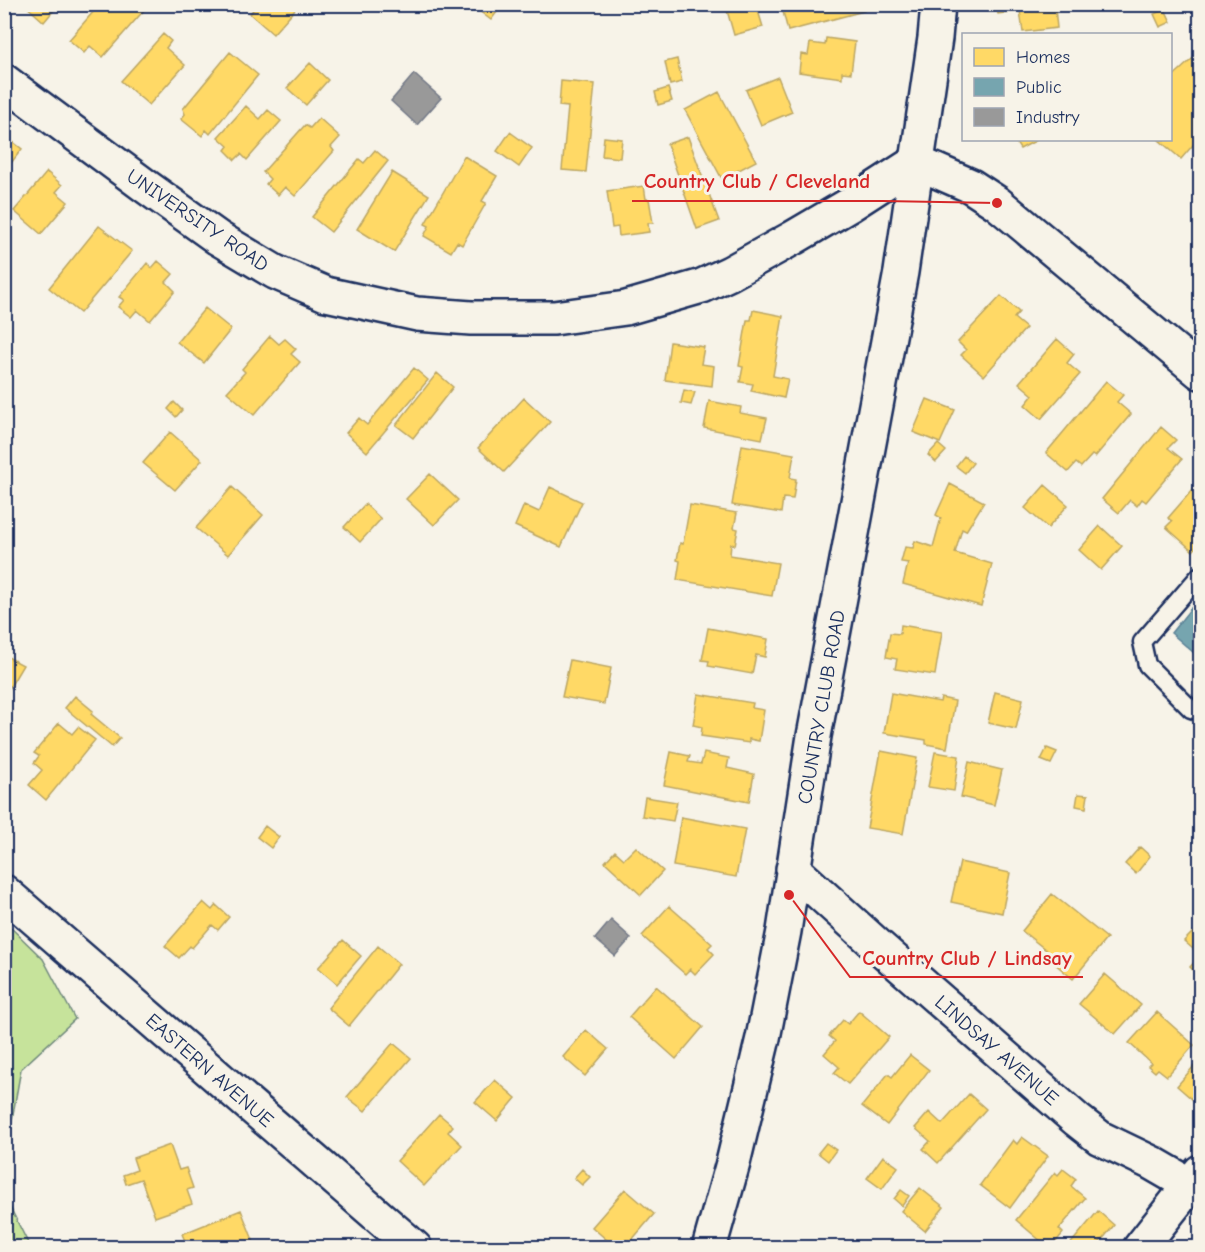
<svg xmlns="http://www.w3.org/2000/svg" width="1205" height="1252" font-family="'Comic Neue',sans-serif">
	<rect width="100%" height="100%" fill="#f7f3e8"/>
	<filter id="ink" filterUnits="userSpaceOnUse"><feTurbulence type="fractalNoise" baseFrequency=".0167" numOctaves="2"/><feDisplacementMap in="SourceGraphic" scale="12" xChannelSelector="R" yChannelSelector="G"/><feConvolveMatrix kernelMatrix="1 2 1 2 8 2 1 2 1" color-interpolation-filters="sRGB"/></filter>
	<g filter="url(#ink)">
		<path fill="#c6e39b" stroke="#70897c" stroke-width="1.5" d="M5,922L43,959L75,1019L21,1069L5,1159Z
			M5,1197L30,1247H5Z"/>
		<path fill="#ffd966" stroke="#bba664" stroke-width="1.5" d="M24,4H59L44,22Z
			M100,4H142L146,8L103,57L90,46L84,53L69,40Z
			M257,4H294L297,7L273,34L250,14Z
			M470,4H503L491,20Z
			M734,4H756L763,27L734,35L726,7Z
			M781,4H862L864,11L788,31Z
			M996,4H1069V7L1055,8L1057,28L1023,32L1020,11L998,14Z
			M1165,9L1171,22L1160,27L1154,14Z
			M163,34L171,41L166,48L185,65L149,105L121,81Z
			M826,38L855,42L851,73L842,72V78L799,72L801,54L808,55L810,43L825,45Z
			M230,52L258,75L210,134L206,130L202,136L181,119L185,114L183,109Z
			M1200,52V137L1181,159L1159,140H1170V79Z
			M677,59L682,82L670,85L665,62Z
			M310,63L328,80L306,105L287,88Z
			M778,77L792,112L761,125L746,90Z
			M561,81L595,84L586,172L562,170L568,107L559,106Z
			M668,88L672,101L658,105L655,92Z
			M719,92L756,161L722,179L685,110Z
			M246,106L260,119L268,110L281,121L247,160L241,154L235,160L225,150L228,146L218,137Z
			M319,118L340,137L331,147L334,151L295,196L285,187L278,195L266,184L270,179L263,172L305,125L310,128Z
			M510,132L532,148L519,167L497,151Z
			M4,135L22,149L4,172Z
			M604,137L622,139L620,158L602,156Z
			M688,137L719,221L697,229L667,144Z
			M1014,140H1037L1020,149Z
			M375,150L388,161L331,232L312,217L359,159L364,163Z
			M464,156L497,176L482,201L486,203L462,245L457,242L451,252L424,236L429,226L425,224Z
			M47,172L62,185L56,192L68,202L41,234L14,211Z
			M392,172L429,195L394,252L357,229Z
			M644,186L646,199H649L653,223H648L649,232L619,236L618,227L612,228L607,191Z
			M99,226L132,251L80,313L49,288Z
			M158,261L173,274L166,282L175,291L150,321L137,310L131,317L118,307L124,300L119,297L147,263L152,268Z
			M1001,296L1019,312L1014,318L1026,328L984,376L961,355L966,350L958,342Z
			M205,308L231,329L204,363L177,342Z
			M753,310L783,316L773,376L788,379L784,398L751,391L753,384L740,382L743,367L739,366L747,320H751Z
			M270,336L279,344L285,339L296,349L291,354L300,362L254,415L227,392L245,372L242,369Z
			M1057,339L1074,354L1067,363L1080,374L1041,419L1025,405L1033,395L1019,383Z
			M670,342L704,347L701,364L714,366L712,386L665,380Z
			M414,368L428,380L367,452L346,433L359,418L367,425Z
			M437,373L453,387L413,438L396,425Z
			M1106,381L1123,395L1117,402L1131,414L1095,457L1092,455L1081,467L1076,463L1068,472L1046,453Z
			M684,390L695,392L691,405L681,403Z
			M524,398L550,422L504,472L478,448Z
			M927,399L955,410L940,443L913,432Z
			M709,401L741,407L740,413L767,418L762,439L704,428Z
			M174,402L182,410L176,417L168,409Z
			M1161,427L1176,440L1168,448L1182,459L1146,502L1142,499L1137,506L1130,500L1119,513L1102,499Z
			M170,432L202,460L175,490L143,463Z
			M938,444L946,451L936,462L928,455Z
			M742,445L794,454L790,478L796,479L793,499L783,498L781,513L732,505Z
			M964,456L973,463L965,473L956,466Z
			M430,474L458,500L434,525L406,499Z
			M1200,481V543L1193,551L1166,527L1172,521L1168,518Z
			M950,484L984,502L966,531L962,529L955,553L992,564L981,606L903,584L908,563L901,562L905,547L913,548L915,541L933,547L941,518L936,515Z
			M1045,485L1068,505L1048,528L1025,508Z
			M232,487L263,515L228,555L196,528Z
			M550,487L582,502L561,547L515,526L524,505L539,512Z
			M365,504L381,519L360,542L344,527Z
			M690,505L737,513L734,528L738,529L735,545L731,544L730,555L778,563L772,596L677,580L680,561L677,560L680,543L683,544Z
			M1100,526L1122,546L1101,570L1079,550Z
			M901,625L942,632L935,675L895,669L897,659L886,657L890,633L900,634Z
			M708,628L768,639L765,657L756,655L752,674L708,666L709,661L702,660Z
			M4,655L23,665L4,697Z
			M570,660L611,668L604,704L562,697Z
			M995,692L1023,699L1016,729L988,723Z
			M891,693L940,702L941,698L955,701L947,748L926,744V740L884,733Z
			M698,694L753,703L752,708L764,710L759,741L749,739V743L701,736L702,727L693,725Z
			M75,696L93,711L91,714L120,738L112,747L65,708Z
			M59,723L72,734L78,727L95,740L46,800L29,785L42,770L34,763L39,756L34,753Z
			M1047,748L1057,752L1051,764L1041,760Z
			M881,751L917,758L903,834L867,828Z
			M671,752L690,756L688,762L701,764L704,753L729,758L727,768L754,774L749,802L664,785Z
			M935,752L959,756L954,791L928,787Z
			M969,762L1002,770L994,805L961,797Z
			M1078,794L1088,795L1086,808L1076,806Z
			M645,797L677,802L673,821L642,816Z
			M681,817L745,829L736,877L673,866Z
			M265,826L279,837L271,848L257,837Z
			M636,847L663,871L641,895L605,862L615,851L624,859Z
			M1140,847L1150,856L1136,874L1125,864Z
			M960,862L1010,873L1002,913L951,902Z
			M1052,894L1107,938L1073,979L1048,958L1051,954L1022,931Z
			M203,902L212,910L216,905L229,917L218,930L212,925L192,948L190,946L179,958L165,946Z
			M669,906L712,944L708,948L714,954L695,974L690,969L685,974L642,936Z
			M1193,932L1200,938V940L1193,949L1184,941Z
			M343,940L361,956L337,984L318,968Z
			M378,946L399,964L349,1026L328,1008Z
			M1200,956V977L1190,967Z
			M1105,974L1141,1005L1115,1034L1079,1004Z
			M656,986L703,1027L676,1059L629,1017Z
			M859,1011L889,1037L848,1084L834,1073L839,1067L824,1054L835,1041L829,1036L843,1020L848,1024Z
			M1157,1012L1194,1045L1167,1076L1158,1069L1155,1072L1148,1066L1151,1063L1129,1043Z
			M586,1030L608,1049L585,1076L563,1057Z
			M393,1043L411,1058L365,1111L347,1097Z
			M910,1055L929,1070L887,1125L862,1106L888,1074L892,1077Z
			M1200,1059V1106L1177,1086Z
			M495,1080L516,1098L497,1121L475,1102Z
			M969,1094L986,1109L938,1163L923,1149L930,1141L915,1128L929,1112L942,1124Z
			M439,1114L453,1126L448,1132L462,1145L424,1186L397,1161Z
			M1022,1137L1048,1156L1010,1208L980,1185L1013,1140L1017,1144Z
			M826,1143L836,1150L828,1161L818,1153Z
			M170,1145L179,1170L186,1168L193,1188L187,1190L192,1204L155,1217L141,1179L126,1184L123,1175L137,1170L133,1158Z
			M883,1156L898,1167L882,1189L867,1178Z
			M582,1169L590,1177L582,1185L574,1178Z
			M1063,1169L1076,1179L1071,1186L1085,1198L1059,1229L1063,1233L1051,1248H1049L1016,1220L1055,1172L1058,1175Z
			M920,1188L944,1207L925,1231L901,1211Z
			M625,1189L654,1214L625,1248H616L592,1227Z
			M901,1190L909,1196L902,1206L894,1199Z
			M241,1210L255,1245L248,1248H188L182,1234Z
			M1098,1211L1114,1225L1111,1229L1095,1248H1067Z"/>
		<path fill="#76a5af" stroke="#5b8297" stroke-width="1.5" d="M1200,597V658L1171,633Z"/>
		<path fill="#999" stroke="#737987" stroke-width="1.5" d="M414,74L441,98L417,125L391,101Z
			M611,920L631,938L615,956L595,939Z"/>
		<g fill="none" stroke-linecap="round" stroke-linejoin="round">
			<g stroke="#1b2f5e" stroke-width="21">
				<path id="lane" d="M1200,575L1142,642L1147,665L1191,709L1200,712"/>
			</g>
			<g stroke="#1b2f5e" stroke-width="38">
				<path id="street" d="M4,81L144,185L218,238L275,272L326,294L417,314L471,318H554L626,308L702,286L730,273L793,238L851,204L916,162
					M916,162L971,186L997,203L1200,372
					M793,869L877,945L1077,1120L1100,1138L1152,1163L1190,1185
					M4,892L415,1248
					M709,1248L733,1163L763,1038L784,931L814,736L901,272L935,38L938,4
					M1140,1248L1200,1172"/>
			</g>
			<use href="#lane" stroke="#f7f3e8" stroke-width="16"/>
			<use href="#street" stroke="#f7f3e8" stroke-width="33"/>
		</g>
	</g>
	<g text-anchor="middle" stroke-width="6" stroke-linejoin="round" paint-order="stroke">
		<g font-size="20" fill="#1b2f5e" stroke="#f7f3e8">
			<text transform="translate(198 220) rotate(34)" y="7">UNIVERSITY ROAD</text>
			<text transform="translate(821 707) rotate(-80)" y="7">COUNTRY CLUB ROAD</text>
			<text transform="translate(997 1050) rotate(41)" y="7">LINDSAY AVENUE</text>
			<text transform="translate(210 1070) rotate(41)" y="7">EASTERN AVENUE</text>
		</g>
	</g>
	<path fill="none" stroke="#d62828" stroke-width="2" d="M997 203L883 201H632M789 895L850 977H1083"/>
	<g fill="#d62828" stroke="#f7f3e8" stroke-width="2">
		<circle cx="997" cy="203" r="6"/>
		<circle cx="789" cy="895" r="6"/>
	</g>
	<g font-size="21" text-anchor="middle" font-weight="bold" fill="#d62828" stroke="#f7f3e8" stroke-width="6" stroke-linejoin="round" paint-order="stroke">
		<text x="757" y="188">Country Club / Cleveland</text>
		<text x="967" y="965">Country Club / Lindsay</text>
	</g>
	<rect width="1205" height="1252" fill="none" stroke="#f7f3e8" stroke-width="24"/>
	<rect x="12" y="12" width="1181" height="1228" fill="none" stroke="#1b2f5e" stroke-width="2" filter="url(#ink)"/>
	<rect x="962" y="33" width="210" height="108" fill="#f7f3e8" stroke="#9fa5b1" stroke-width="1.5"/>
	<rect x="974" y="48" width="30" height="18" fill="#ffd966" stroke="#9fa5b1" stroke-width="1.5"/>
	<text x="1016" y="63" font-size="18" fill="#1b2f5e">Homes</text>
	<rect x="974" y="78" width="30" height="18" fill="#76a5af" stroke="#9fa5b1" stroke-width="1.5"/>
	<text x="1016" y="93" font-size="18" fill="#1b2f5e">Public</text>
	<rect x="974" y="108" width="30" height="18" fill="#999999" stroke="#9fa5b1" stroke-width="1.5"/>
	<text x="1016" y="123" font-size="18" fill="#1b2f5e">Industry</text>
</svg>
